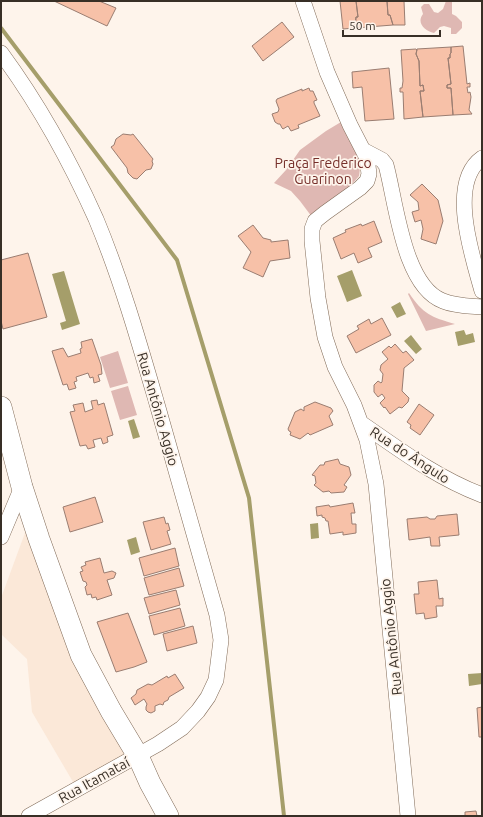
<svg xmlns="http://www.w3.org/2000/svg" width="483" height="817" font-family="Ubuntu,sans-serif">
	<rect width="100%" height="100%" fill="#fef4eb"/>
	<path fill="#fbe8d8" d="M29,522L133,759L76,787L32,712L27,659L1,634V598Z"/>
	<path fill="#dfb8b3" d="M446,1H452V14L456,16L462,22V28L456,34H451V28L444,26L440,27L434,33C425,31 416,23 423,14L421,7L424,4H429L434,12L438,13L443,9Z
		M341,122L361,161L359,176L346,191L312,217L300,201L291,191L274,183L286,170L300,150L326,131Z
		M409,293C423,314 431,317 455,324L426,331L408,294Z
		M118,351L128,383L110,388L100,357Z
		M128,386L137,415L120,420L111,391Z"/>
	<path fill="#a59e6a" d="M352,270L362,296L347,302L337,276Z
		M64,271L80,324L62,330L60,323L66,321L52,274Z
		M400,302L406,314L397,318L391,307Z
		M464,330L466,335L473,333L475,342L458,346L455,332Z
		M411,335L422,349L416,354L404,341Z
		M134,419L140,437L133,439L128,421Z
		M318,523L319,538L311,539L310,524Z
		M136,537L140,552L131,555L127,540Z
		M482,673V684L469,686L468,674Z"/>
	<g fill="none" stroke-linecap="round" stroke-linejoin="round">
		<path stroke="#a59e6a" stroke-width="4" d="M1,28L177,260L249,498L284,816"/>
	</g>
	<path fill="#f7c1a8" stroke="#9a7d71" d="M54,1H99L116,8L107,26Z
		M340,1H356L358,17H356L355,28L343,29Z
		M356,1H387L388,15H390L393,25L355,28L356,17H358Z
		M387,1H404L405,25H393L390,15H388Z
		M282,22L294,37L263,61L252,46Z
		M463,46L467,84L470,83V87H467L468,93L470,92L471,97L469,110L472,114L453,115L451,88H447V85L451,84L448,58H450V54L451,53V47Z
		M451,47V53L450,54V58H448L451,84L447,85V88H451L453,115L423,117L420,91H424L423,85L420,86L419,61L416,54L417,49Z
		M416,49L417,50L416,54L419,61L420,86L423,85L424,91H420L423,117L404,119L403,92H400V88H402L403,81L401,50Z
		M389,68L394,119L365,121L362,87L353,88L352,72Z
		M309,88L310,91H313L317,100L314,101V103L320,116L298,125L299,128L291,131L288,126L283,129L282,128L280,124H278L275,122L272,114L278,112L279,109L276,101L277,99L302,89V91Z
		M123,134L131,135L133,134L153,159L152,161L153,164L151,169L146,170L137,179L133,178L128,173L127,168L111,147L114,145L116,139Z
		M422,184L438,200L443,221L436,244L421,239L423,229L421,220L415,222L412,212L419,210L418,202L410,195Z
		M374,221L382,242L368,248L372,257L358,263L354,253L341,259L333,238L346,232L345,230L361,224L362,226Z
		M253,225L263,238L271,240V242L288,240L290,258L270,261L263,277L243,268L251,252L238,236Z
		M28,253L47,317L3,329L1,321V260Z
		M382,318L391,335L356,353L347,336L359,329L357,326L369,319L371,324Z
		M92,339L101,365L102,374L98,375L100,381L94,383L93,377L90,378L88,373L76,377L77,381L74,382L76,388L69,390L67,384L63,385L52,351L63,348L68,357L81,353L80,349L82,348L81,342Z
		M395,344L403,353L406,351L414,360L404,368L402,391L409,398L408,402L402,408L399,407L390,414L385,407L384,408L380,403L385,398L382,394L378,397L374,392V385L378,381L381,383L382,382L383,374L380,370L381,365L388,359L382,352L389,346L391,348Z
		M97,400L98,405L104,403L113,435L107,437L108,442L103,444L101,438L93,440L95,447L88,449L86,445L80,446L70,412L75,411L73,405L83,403L85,412L93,409L91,401Z
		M315,402L331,408L333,411L329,416L333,425L310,435L308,433L300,439L290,435L291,432L289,431L288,429L295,412L301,409L304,411V407Z
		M419,404L434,415L420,435L410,428L411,425L407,422Z
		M338,459L340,464L349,467L351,475L344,485L347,487L344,492L331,493L329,491L323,492L314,485L316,483L315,476L312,475L320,465H324L325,462Z
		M95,497L103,522L70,532L63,507Z
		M353,503L355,513H351L352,524H356V533L343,535V532L330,534L328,521H326L325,518L322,517V515L317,516L316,507L329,505L330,507Z
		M457,514L459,535L439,537L440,546H431L430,537L409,540L407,519L427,517L430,519H435L437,516Z
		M164,517L166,524L168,523L170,530L167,531L171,544L151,550L143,522Z
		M175,548L179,566L144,576L139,558Z
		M100,558L104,573L112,571L116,573L114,578L107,580L112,595L97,600L96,597L92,598L91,594L87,595L85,587L87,585L86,582L83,581L80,572L83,571L81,567L86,565L85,562Z
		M179,568L184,586L149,595L144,578Z
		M437,580L439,599L443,598V606H436L437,617L425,619L424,613L416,614L414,594H419L418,582Z
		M176,590L180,605L149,614L144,598Z
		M180,608L185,626L154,635L149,616Z
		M128,613L147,662L134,667L116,672L97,622Z
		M193,626L197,643L167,651L163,634Z
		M175,674L184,688L169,697L168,700L164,702L163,705L160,704L155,706V711L151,713L148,712L146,710V707L147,704L144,699L135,705L131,698L136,694L137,690L148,684L152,685L167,676L168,678Z
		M482,707V737H479L477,708Z
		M476,811L477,816H461H465V812Z"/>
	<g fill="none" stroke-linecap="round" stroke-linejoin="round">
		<g stroke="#816b58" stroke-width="16">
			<path id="minor" d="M303,1L327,72L350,125L367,158L369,174L367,181L360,188L325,213L315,221L312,229V241L318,298L325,337L335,367L354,405L367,440L376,484L408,816
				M1,53C37,102 71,163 96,219C121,279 139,342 157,404C177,474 197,545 217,615L221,640L216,680L208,697L198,711L182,728L158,744L29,816
				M363,150L382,160L386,165C396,201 403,286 443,301C455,306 469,306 482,307
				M482,158C447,183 473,258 482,291
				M361,423C400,450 437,478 482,495
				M1,537L22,487"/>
		</g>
		<g stroke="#816b58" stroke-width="22">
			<path id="secondary" d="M1,407L22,487L39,539L81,655L111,711L138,756L150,783L168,816"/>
		</g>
		<use href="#minor" stroke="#fff" stroke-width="15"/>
		<use href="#secondary" stroke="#fff" stroke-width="21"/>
	</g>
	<g text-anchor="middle" stroke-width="3.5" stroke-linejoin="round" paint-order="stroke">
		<g font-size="14" fill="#762f2a" stroke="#fef4eb">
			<text x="323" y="168">Praça Frederico<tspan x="323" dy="16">Guarinon</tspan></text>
		</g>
		<g font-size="14" fill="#382f26" stroke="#fef4eb">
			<text transform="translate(158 409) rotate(74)" y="5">Rua Antônio Aggio</text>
			<text transform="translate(410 455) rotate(33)" y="5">Rua do Ângulo</text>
			<text transform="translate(391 637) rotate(-96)" y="5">Rua Antônio Aggio</text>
			<text transform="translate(94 780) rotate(-29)" y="5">Rua Itamataí</text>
		</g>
	</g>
	<rect width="483" height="817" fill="none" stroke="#382f26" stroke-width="4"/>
	<path d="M343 30v6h97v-6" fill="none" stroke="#382f26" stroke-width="2"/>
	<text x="349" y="30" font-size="12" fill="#382f26" stroke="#fef4eb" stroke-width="3" paint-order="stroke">50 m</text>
</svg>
